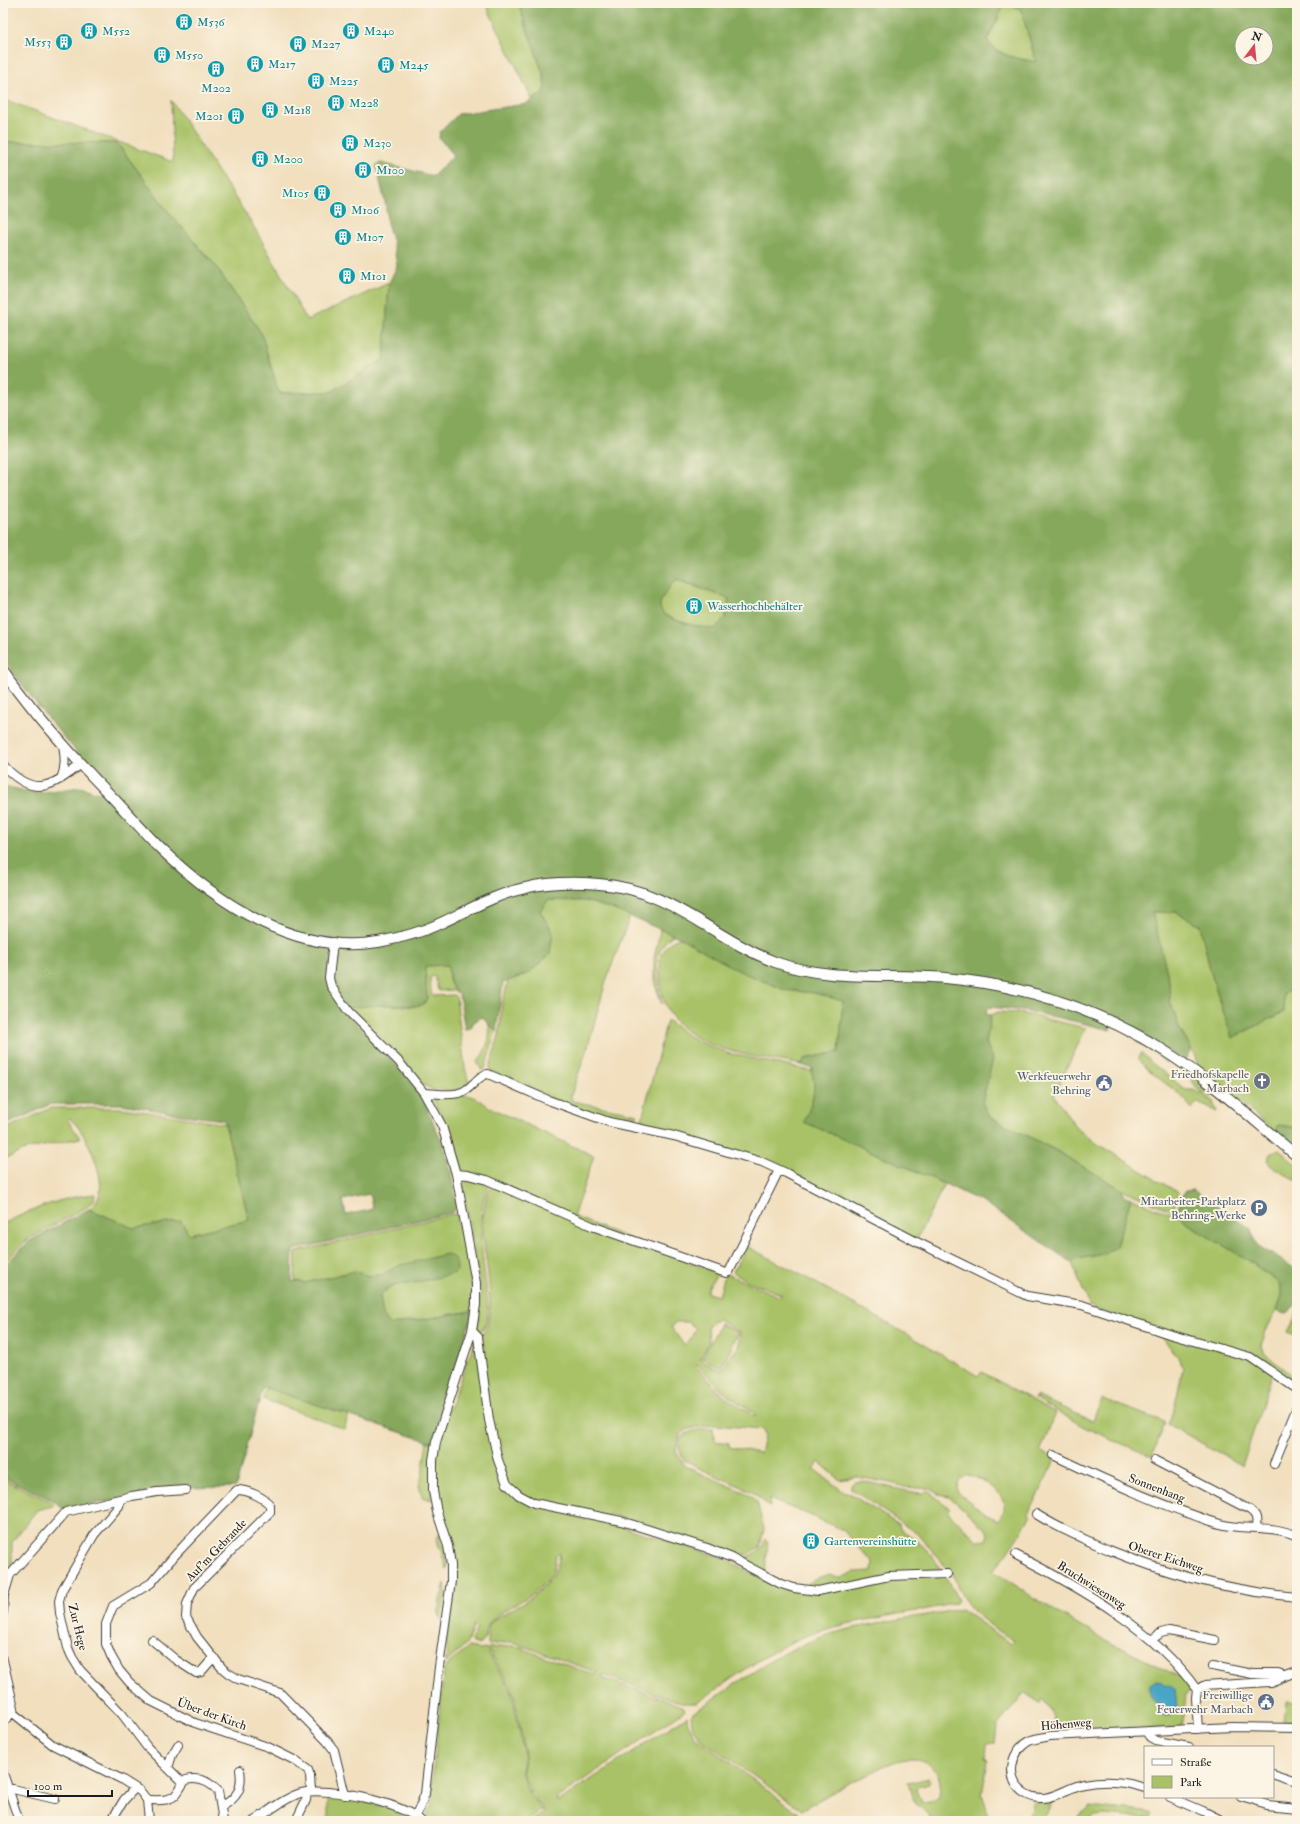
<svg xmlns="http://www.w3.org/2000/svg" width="1300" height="1824" font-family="'IM FELL Double Pica',serif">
	<rect width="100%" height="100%" fill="#fcf5e5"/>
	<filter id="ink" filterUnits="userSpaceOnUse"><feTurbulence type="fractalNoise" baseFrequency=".025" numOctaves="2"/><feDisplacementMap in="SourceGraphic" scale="8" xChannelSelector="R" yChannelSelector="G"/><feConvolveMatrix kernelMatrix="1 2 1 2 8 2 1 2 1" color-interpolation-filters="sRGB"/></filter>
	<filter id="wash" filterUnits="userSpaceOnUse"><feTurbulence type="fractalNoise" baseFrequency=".012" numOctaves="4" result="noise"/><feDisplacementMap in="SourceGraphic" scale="16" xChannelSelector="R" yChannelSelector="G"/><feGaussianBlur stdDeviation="0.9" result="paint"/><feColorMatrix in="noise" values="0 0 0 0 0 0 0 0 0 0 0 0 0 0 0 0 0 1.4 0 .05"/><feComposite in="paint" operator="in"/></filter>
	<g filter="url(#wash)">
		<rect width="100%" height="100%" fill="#f1dfbe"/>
		<path fill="#a9c267" stroke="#626f42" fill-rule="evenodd" d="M485,3H518L544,76L545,92L532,99Z
			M1005,3H1009L1021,9L1036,62C1018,58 998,57 987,40L999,18L997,16Z
			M3,99L173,162L171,100L251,222L307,320L389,283L384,359L331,392L279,393L261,333L214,264L170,214L117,143L3,142Z
			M675,579L729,599L725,618L714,629C702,627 660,621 660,606C660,597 671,586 675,579Z
			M548,900L585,901L612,909L630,916L606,981L588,1046L571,1095L572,1101L638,1114L633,1124C582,1114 536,1092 489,1070L499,1035L502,1004L508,981L529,973L553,933L540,911Z
			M1151,912H1176L1200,925L1211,973L1232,1038L1284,1012L1283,994L1297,984V1128L1279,1125L1275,1132L1199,1067L1191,1048L1180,1030L1170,1001L1169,981Z
			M659,927L673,935C650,949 657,983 662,1004L654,982V958L660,931Z
			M681,938L785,990L815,993L843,1001L839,1052L804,1059L802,1065C743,1053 655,1050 660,968C661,953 665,941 681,938Z
			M448,965L449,981L454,990L440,991L438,990L435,976L430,977L431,993L433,996L454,995L456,997L465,1068L469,1083L460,1090H433L422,1084L403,1060L351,1008L356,1006L390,1005L414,1007L427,998L425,966Z
			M998,1012L1019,1013L1086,1028L1054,1095L1076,1128L1099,1145L1179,1193L1174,1207L1170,1210L1123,1190L1053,1149L990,1117L981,1103L993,1059L986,1043L991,1015Z
			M667,1020L685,1034L704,1044L727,1053L811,1071C819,1087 811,1107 805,1122L945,1184L916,1240L780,1167L641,1123Z
			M489,1025L496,1030L485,1069L482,1071L477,1062C486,1052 491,1038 489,1025Z
			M1138,1039L1189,1073L1212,1097L1199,1091L1187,1074L1168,1061L1166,1063L1151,1050L1137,1042Z
			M1141,1052L1153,1064L1186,1090H1193L1212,1100L1217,1112L1196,1102L1192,1109C1179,1088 1153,1079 1139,1059Z
			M467,1095L478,1099L489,1107L594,1156L573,1217L458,1172C459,1157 451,1137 445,1123C441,1114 435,1106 433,1097H457Z
			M51,1108H122L225,1124L249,1220L189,1234L181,1221L133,1228L89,1209C94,1205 98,1200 100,1193C104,1173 85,1129 69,1118L67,1119L80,1138L25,1150L3,1160V1130Z
			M1279,1150L1297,1164V1181L1270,1165L1268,1161L1271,1154Z
			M461,1177L491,1184C474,1201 483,1262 486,1286C487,1300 491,1319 482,1331L477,1328L481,1290Z
			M495,1186L718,1273L709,1286L707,1293L719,1296L725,1275H729L780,1297L781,1294L745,1280L733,1272L746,1246C825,1286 901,1331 978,1376L982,1372L1056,1413L1040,1452L1052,1457L1055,1460L1028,1514L1030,1517C1018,1536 1008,1555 993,1571L1060,1614L1111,1643L1186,1680L1190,1692L1186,1694L1183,1722L1181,1727L1073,1731L1064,1726L1056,1725L1052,1713L1043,1698L1040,1703L1025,1693L997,1726L995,1744L986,1745L985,1758L988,1760L982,1795L991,1821H931L930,1815L914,1803L908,1783L929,1778L931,1780L929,1783L918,1786L917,1790L922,1803C927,1801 935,1800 938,1795C946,1780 931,1759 915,1759C898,1758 880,1766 867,1776C862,1780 853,1780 847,1784C833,1792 817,1801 802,1810L701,1739L693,1729L691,1715L694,1712C733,1687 772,1655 816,1639C859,1623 915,1618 961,1609L1011,1644L1014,1641C985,1622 962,1609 953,1573L950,1572L919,1535L851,1489V1485L855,1482L862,1481L907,1491L920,1493L929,1492L950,1508L947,1511L978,1541L986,1540L988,1534L985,1529L949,1496L938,1494L930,1489L905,1487L891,1483L858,1477L840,1480L819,1462L814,1469L845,1493L847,1492L899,1525L900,1529C917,1539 937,1556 943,1576L947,1579L958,1600L956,1603C909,1614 860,1618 814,1633C774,1646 732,1679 697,1703C674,1706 628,1682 603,1675V1678L684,1707L685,1710L557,1798V1802L687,1716L688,1723L694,1736L798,1813L783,1821H531L544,1813L543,1809L530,1791L522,1771L525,1754L514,1694L488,1648L513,1646L518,1647L595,1675L596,1672L513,1642L488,1645C487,1636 486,1628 492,1621C496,1617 504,1614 509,1611C533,1597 557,1583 560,1553L556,1555C556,1603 482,1604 485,1638L480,1644L472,1643L471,1641L477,1628L474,1625L467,1643L446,1663L447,1642H446L450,1616L452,1613L457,1554C451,1544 448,1534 445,1523C438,1502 434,1479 437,1457C443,1419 462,1376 475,1340L480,1334L484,1333C497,1310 485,1261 483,1234C482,1220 484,1205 488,1191ZM718,1320L740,1332L739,1346L729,1358L723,1370C713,1368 707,1365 700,1358L709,1342L708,1326L712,1322ZM676,1322H687L696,1328L690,1340L684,1345L671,1327ZM697,1364L728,1396L755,1413V1416L726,1398L696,1366ZM714,1425L763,1429L765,1435L760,1453L729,1447V1443L715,1441L713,1429C694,1429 668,1433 684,1460L694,1466L751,1491L770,1507L769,1499L812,1516L843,1530L873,1563L872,1571L854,1572L841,1578L830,1574L820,1577L807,1584L808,1593L779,1587L721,1557L607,1522L609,1514L732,1556L748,1554L760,1547L764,1529L757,1502L748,1494L686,1467L676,1452C678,1424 693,1429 714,1425ZM967,1475C980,1477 1007,1493 1004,1509C1004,1512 1000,1517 998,1520L987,1515L957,1492C957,1483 958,1479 967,1475Z
			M95,1194L94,1200L87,1207L27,1240L3,1264V1224C32,1209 62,1197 95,1194Z
			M1131,1198L1169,1213L1177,1210L1182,1218L1192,1227L1248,1260L1279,1283L1282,1295L1277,1311L1267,1328L1261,1346L1264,1353L1291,1375L1290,1380L1274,1369L1242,1466L1168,1424L1173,1414L1183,1368L1181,1366L1178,1356L1161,1337L1122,1323L1123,1320L1090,1306L1072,1263L1077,1259L1104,1254L1116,1246Z
			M453,1214L460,1216L456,1220C470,1244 473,1284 471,1311L391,1325C382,1321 382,1306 380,1296C390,1284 400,1285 415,1283L382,1275L368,1276L355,1271L305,1283L295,1281L296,1252Z
			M1297,1313V1336L1288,1332Z
			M720,1324L739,1333L721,1368L702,1358Z
			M266,1387L349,1415L344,1429L263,1399Z
			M1036,1396L1093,1421L1102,1399L1165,1422L1152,1457L1084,1427L1035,1398Z
			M427,1441L433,1443L431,1500L422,1497L419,1485L422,1476Z
			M3,1479L53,1503V1506L37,1510L12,1542V1571L3,1590Z
			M440,1534L448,1564L447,1570L436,1537Z
			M766,1539L768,1541L765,1574L737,1559C751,1557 761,1553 766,1539Z
			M445,1583L446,1592L441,1619C435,1607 442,1596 445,1583Z
			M468,1647L480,1649L486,1648L512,1694L524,1754L521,1771L528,1792L542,1810L526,1821L429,1820L427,1811L432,1805V1783L444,1668Z
			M1286,1702L1297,1703L1296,1722L1284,1721Z
			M328,1795C349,1797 394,1804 408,1821H328Z
			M1039,1801L1051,1803L1049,1810L1042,1821H1028L1032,1803Z
			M1091,1806L1099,1807L1153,1813L1150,1819L1104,1815L1095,1816L1088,1821H1073Z"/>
		<path fill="#86a85c" stroke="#51623c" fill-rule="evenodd" d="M518,3H1005L987,40C998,57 1017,58 1036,62L1021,10L1009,3H1297V984L1283,994L1284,1011L1232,1038L1211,973L1200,925L1176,912H1152L1169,981L1170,1001L1180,1030L1191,1048L1185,1061L1112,1020L1110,1030C1070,1020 1030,1010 989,1007L987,1009L986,1014L991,1015L986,1043L993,1059L982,1103L990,1117L1053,1149L1123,1190V1195L1131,1198L1116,1246L1104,1254L1077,1259L1072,1263L986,1204L945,1184L804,1122C811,1107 818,1087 811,1071L813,1069L802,1065L804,1059L839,1052L843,1001L815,993L785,990L739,971L681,938L612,909L585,901L548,900L540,911L553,933L550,954L529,973L503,983L496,1030L489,1025L484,1018L481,1017L473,1023L471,1028L465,1029L459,995C449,987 449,977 448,965L425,966L427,998L424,1004C415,1007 407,1005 397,1005C379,1005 361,1005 344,1010L404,1073L421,1095L446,1152L451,1173L457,1208L453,1212L293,1250L292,1282L298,1281L305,1283L355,1271L368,1276L382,1275L397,1266L447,1254C455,1257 457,1262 457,1270L455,1273L415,1283L397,1285L386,1289L380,1297C382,1306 382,1321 391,1325L471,1311L472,1315L433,1443L263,1387L236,1487L186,1488L64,1509L54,1501L3,1477V1267L28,1242L89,1209L133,1228L181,1221L189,1234L249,1220L224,1120L183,1115L122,1104H51L3,1126V786L35,793L81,787L98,793L108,783C68,746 34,703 3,658V142L117,143L170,214L214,264L261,333L279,393L331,392L384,359L389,283L397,266L393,242L387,223L386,206L376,165L381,163L433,176L454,155L439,138L440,132L458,114L526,104L545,92L544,76ZM1242,34H1266V58H1242ZM676,579L729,599L725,618L714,629C702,627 660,621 660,606C660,597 671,586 676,579ZM369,1194L373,1209L346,1215L343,1200Z
			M1279,1125L1297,1128V1151L1275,1132Z
			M1193,1190L1250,1228L1257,1245L1297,1270V1304L1285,1314L1277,1311L1282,1295L1279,1283L1248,1260L1192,1227L1182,1218L1177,1210L1185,1191Z"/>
		<path fill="#49a5c8" stroke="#326072" d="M1156,1681L1162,1682L1165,1685L1170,1686L1175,1690L1177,1708L1172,1715L1165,1716L1160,1713L1159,1704C1151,1699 1149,1695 1149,1686Z"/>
	</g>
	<g filter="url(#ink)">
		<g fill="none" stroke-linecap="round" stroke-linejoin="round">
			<g stroke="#3c3934" stroke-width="10">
				<path id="minor" d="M3,765C32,797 50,789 80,765
					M61,779C66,767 65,757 63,745
					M333,942L329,978L331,986L348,1011L399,1062L424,1093L442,1126L456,1174L476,1283V1305L472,1331L436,1442L433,1460V1491L437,1512L448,1546L451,1565V1581L439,1667L425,1794L416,1816
					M424,1093C434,1093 449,1096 459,1093C471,1091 478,1074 488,1074L548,1100L609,1122L674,1136L762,1162L786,1173L917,1242L1027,1296L1082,1305L1172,1335L1250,1357L1297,1389
					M456,1174L468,1175L487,1180L592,1226L726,1273L729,1272L779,1170
					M472,1331L478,1337L489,1420L498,1460L507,1484L519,1495L534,1503L621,1521L707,1548L732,1558L781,1584L794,1588L818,1591L889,1576L947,1574
					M1053,1455C1107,1481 1162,1506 1220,1524C1245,1531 1272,1524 1297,1536
					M1154,1460L1250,1510C1257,1515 1257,1519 1256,1528
					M1274,1464L1297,1407
					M121,1499L119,1506L94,1535L62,1590L59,1601L60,1613L68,1648L72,1657L80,1670L122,1714L147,1747L183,1783
					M1036,1514C1059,1529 1084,1539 1109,1550C1170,1575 1232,1591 1297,1597
					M1016,1555C1081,1588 1155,1630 1197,1690
					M3,1612L4,1595L10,1575L66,1512L132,1496L157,1492L186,1490
					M152,1640L176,1660L196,1673L201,1672L214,1657
					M1151,1640L1161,1633L1169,1631L1215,1640
					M3,1660L14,1708L12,1713L3,1722
					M1213,1666L1252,1674H1278L1284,1676
					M3,1705L53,1745L121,1779L140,1791L147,1800L149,1821
					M1198,1729L1196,1698L1197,1690L1203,1686L1270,1682L1297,1672
					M1147,1732L1149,1737L1156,1741L1189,1747
					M168,1768L172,1755L178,1745
					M3,1773L19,1821
					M1273,1774L1297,1782
					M1145,1788C1125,1781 1105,1780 1084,1784C1064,1788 1047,1806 1026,1794C1005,1782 1009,1752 1029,1741C1035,1738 1043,1738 1050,1736L1232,1727L1297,1728
					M8,1789H13L55,1799
					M311,1791L310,1776L308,1770L294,1760L268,1747L195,1723L151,1701L129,1682L119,1670L111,1656L106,1644V1624L113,1606L151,1583L176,1554L237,1490C248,1490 263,1497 270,1505V1512L194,1588L187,1604L186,1617L197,1637L222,1668L228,1673L238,1679L280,1693L327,1741L334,1750L345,1795
					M1170,1797L1203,1811L1223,1821
					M1241,1797L1268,1805L1297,1808
					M147,1800C157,1800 171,1802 177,1793C181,1788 182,1784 186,1780C199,1777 209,1781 218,1791L223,1821
					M221,1807C237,1798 243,1789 240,1770
					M111,1821L124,1800L135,1788
					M254,1821C268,1812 284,1798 301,1793C326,1786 403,1803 421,1821
					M296,1821L306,1800L307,1792"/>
			</g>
			<g stroke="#3c3934" stroke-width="12">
				<path id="major" d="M3,669C36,716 74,758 114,799C129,815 144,832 160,848C217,903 296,956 378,942C400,938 423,932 443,922C469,910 496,894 525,888C549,882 575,882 599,884C671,889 712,938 775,962C829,982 889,973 945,978C1022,985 1097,1009 1163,1050C1211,1080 1253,1120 1297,1156"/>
			</g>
			<use href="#minor" stroke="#fff" stroke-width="8"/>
			<use href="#major" stroke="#fff" stroke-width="10"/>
		</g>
	</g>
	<defs>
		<g id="building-disc" transform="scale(0.9)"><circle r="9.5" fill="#0f9aa8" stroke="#fcf5e5"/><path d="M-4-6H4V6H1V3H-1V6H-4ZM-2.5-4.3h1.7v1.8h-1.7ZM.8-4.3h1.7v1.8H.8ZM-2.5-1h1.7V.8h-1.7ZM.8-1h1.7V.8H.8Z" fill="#fff"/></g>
		<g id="church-disc" transform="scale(0.9)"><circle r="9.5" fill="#6b7280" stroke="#fcf5e5"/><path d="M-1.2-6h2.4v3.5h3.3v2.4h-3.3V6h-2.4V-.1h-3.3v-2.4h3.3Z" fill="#fff"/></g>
		<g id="civic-disc" transform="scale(0.9)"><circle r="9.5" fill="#5c6f8a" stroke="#fcf5e5"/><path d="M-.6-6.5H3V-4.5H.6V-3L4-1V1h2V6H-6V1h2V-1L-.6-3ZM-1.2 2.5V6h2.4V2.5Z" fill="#fff"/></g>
		<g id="parking-disc" transform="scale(0.9)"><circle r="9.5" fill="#5c6f8a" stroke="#fcf5e5"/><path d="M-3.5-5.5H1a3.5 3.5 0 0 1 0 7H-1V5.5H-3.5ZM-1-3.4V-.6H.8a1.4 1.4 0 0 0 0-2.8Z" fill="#fff"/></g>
	</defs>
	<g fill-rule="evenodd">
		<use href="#building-disc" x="184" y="22"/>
		<use href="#building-disc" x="89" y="31"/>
		<use href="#building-disc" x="351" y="31"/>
		<use href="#building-disc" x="64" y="42"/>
		<use href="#building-disc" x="298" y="44"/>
		<use href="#building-disc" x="162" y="55"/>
		<use href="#building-disc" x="255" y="64"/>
		<use href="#building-disc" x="386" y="65"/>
		<use href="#building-disc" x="216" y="69"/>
		<use href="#building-disc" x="316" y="81"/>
		<use href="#building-disc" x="336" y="103"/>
		<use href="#building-disc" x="270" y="110"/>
		<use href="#building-disc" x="236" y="116"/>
		<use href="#building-disc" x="350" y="143"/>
		<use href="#building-disc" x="260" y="159"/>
		<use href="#building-disc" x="363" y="170"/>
		<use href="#building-disc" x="322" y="193"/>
		<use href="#building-disc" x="338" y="210"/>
		<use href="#building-disc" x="343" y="237"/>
		<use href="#building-disc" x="347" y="276"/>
		<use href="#building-disc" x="694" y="606"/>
		<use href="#church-disc" x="1262" y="1081"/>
		<use href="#civic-disc" x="1104" y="1083"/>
		<use href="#parking-disc" x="1259" y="1208"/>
		<use href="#building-disc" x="811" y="1541"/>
		<use href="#civic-disc" x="1266" y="1702"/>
	</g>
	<g text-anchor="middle" stroke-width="3.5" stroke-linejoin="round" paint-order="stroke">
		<g font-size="12" fill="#0d838f" stroke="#fcf5e5" text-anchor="start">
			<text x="197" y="26">M536</text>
			<text x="102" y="35">M552</text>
			<text x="364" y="35">M240</text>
			<text x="51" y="46" text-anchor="end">M553</text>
			<text x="311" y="48">M227</text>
			<text x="175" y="59">M550</text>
			<text x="268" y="68">M217</text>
			<text x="399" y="69">M245</text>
			<text x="329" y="85">M225</text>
			<text x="216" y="92" text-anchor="middle">M202</text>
			<text x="349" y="107">M228</text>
			<text x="283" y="114">M218</text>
			<text x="223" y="120" text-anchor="end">M201</text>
			<text x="363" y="147">M230</text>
			<text x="273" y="163">M200</text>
			<text x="376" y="174">M100</text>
			<text x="309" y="197" text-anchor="end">M105</text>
			<text x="351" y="214">M106</text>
			<text x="356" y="241">M107</text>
			<text x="360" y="280">M101</text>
			<text x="707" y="610">Wasserhochbehälter</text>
			<text x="824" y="1545">Gartenvereinshütte</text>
		</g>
		<g font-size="12" fill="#5b616d" stroke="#fcf5e5" text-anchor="end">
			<text x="1249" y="1078">Friedhofskapelle<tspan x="1249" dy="14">Marbach</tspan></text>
		</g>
		<g font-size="12" fill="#4e5e75" stroke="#fcf5e5" text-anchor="end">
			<text x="1091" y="1080">Werkfeuerwehr<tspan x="1091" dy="14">Behring</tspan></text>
			<text x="1246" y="1205">Mitarbeiter-Parkplatz<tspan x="1246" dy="14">Behring-Werke</tspan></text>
			<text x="1253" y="1699">Freiwillige<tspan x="1253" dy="14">Feuerwehr Marbach</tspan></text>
		</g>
		<g font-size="12" fill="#1c1c1c" stroke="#fcf5e5">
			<text transform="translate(1157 1488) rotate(21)" y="4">Sonnenhang</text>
			<text transform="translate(216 1550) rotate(-46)" y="4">Auf'm Gebrande</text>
			<text transform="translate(1166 1557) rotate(18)" y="4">Oberer Eichweg</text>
			<text transform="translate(1092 1585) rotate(32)" y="4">Bruchwiesenweg</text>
			<text transform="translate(78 1627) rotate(76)" y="4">Zur Hege</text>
			<text transform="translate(212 1714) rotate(20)" y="4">Über der Kirch</text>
			<text transform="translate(1066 1724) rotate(-5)" y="4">Höhenweg</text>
		</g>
	</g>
	<rect width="1300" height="1824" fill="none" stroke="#fcf5e5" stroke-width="16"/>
	<rect x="1144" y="1746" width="130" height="52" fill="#fcf5e5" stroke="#a29e95"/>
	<rect x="1152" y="1759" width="20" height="6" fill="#ffffff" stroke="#a29e95"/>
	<text x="1180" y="1766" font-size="12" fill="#1c1c1c">Straße</text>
	<rect x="1152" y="1776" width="20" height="12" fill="#a9c267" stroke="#a29e95"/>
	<text x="1180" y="1786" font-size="12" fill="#1c1c1c">Park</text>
	<g transform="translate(1254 46) rotate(16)"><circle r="19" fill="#fcf5e5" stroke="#a29e95"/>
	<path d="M0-3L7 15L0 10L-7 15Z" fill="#d1495b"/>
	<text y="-6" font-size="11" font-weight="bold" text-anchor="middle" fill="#1c1c1c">N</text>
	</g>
	<path d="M28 1790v6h84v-6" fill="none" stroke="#1c1c1c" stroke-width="2"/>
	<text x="34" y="1790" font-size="12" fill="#1c1c1c" stroke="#fcf5e5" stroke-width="3" paint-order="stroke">100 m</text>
</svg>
